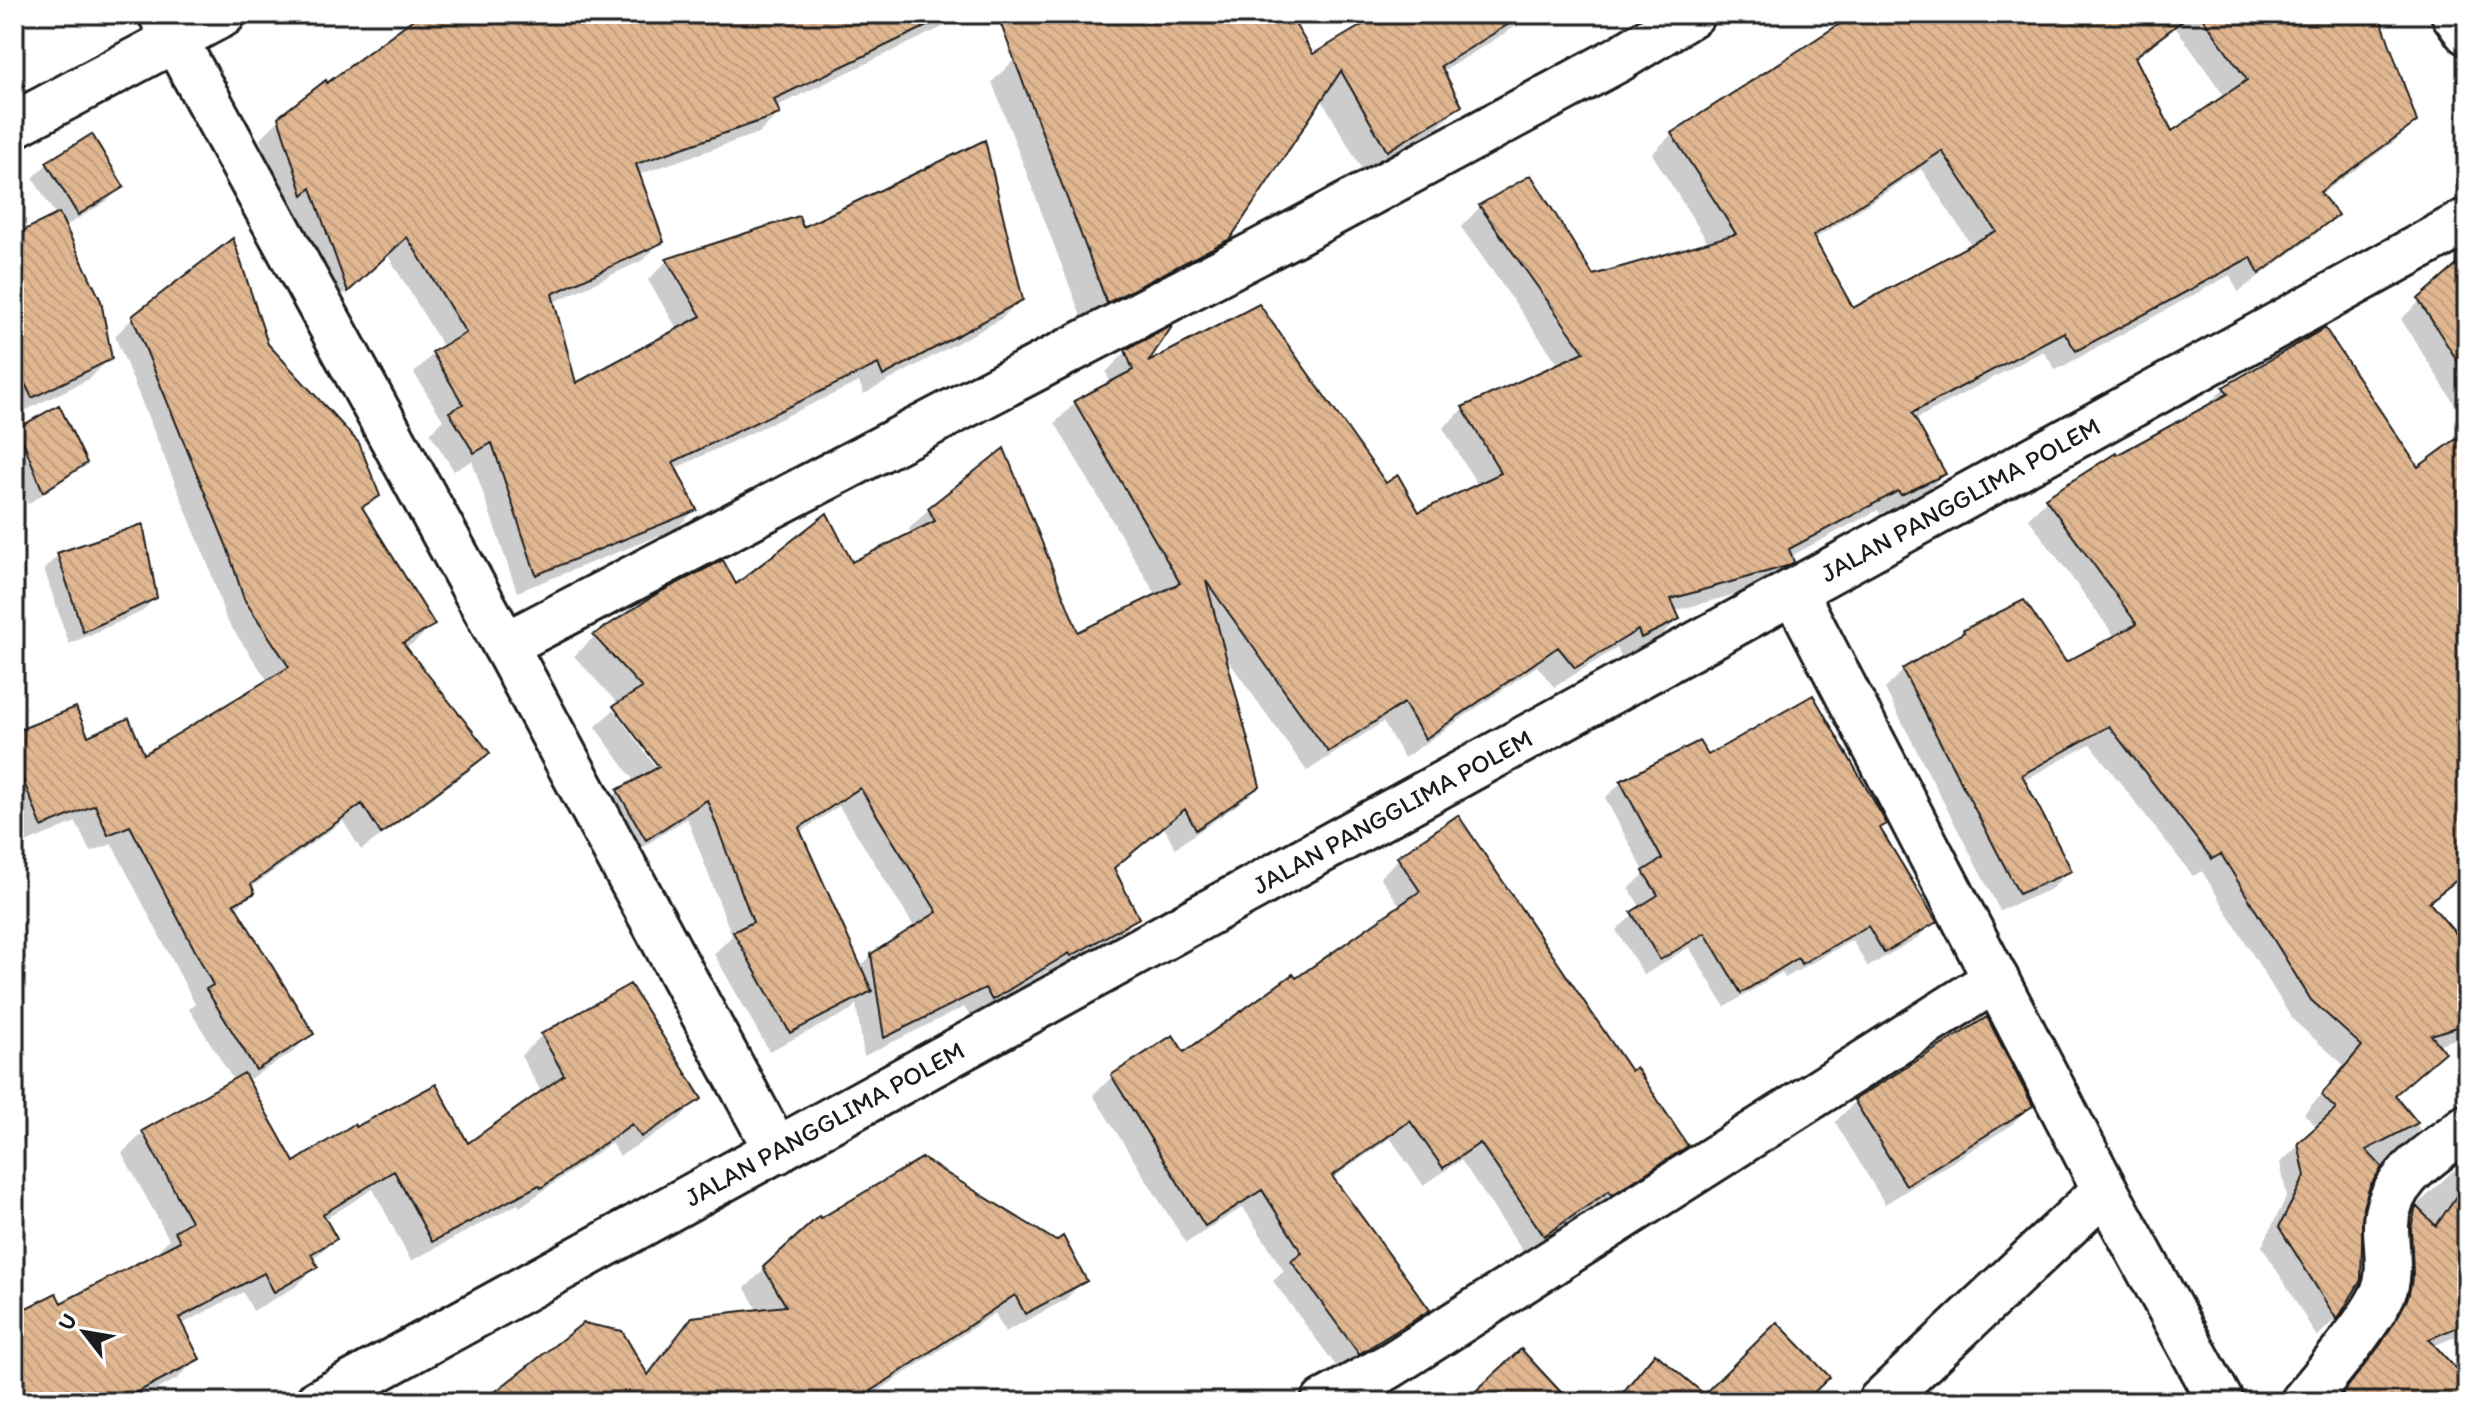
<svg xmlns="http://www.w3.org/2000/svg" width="2481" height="1416" font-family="Itim,sans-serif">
	<defs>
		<pattern id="building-back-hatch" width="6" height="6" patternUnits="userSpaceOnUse" patternTransform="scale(2)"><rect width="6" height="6" fill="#e1b792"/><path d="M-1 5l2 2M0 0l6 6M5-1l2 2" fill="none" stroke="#c09d7d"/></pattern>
	</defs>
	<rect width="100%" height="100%" fill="#fff"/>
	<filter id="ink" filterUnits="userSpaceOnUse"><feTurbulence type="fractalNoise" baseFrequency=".0125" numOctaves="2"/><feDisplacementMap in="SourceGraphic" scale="16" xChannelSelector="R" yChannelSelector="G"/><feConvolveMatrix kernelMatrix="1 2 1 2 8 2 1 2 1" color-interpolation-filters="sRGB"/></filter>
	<g filter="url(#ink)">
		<path fill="#0003" fill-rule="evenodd" d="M424,14H959L949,24L775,107L778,114L759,133L637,175L662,241L643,260L552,303L574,386L678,330L648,280L667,261L798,219L802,230L1021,299L1001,319L864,394L859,382L674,469L695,510L676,529L517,592L472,461L454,471L430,433L443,420L414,373L433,354L444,348L387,254L328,309L291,205L283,212L260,139L280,119Z
			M1117,14H1287L1312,57L1385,14H1536L1442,72L1460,106L1437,128L1364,173L1321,98L1228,238L1204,261L1084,324L992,82L1015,59Z
			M1879,14H2377L2415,121L2395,141L2320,195L2335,215L2315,235L2238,292L2230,275L2056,370L2043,351L1914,420L1944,474L1924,494L1880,514L1878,510L1789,557L1791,562L1765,586L1674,611L1678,619L1658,639L1621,657L1617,648L1554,687L1537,666L1404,758L1383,722L1307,771L1223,653L1258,785L1237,805L1175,848L1164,827L1112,870L1137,917L1116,938L1051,975L1048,971L971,1018L964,1007L864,1056L856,1004L850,1011L769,1051L714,954L732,936L687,818L626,858L598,812L618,792L635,782L595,727L619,705L574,656L594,637L659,595L735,587L852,565L912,535L909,529L929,509L1077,635L1157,597L1055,423L1075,403L1111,384L1106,372L1126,352L1142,367L1386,486L1418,514L1478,486L1443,428L1463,409L1559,365L1461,227L1480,207L1592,278L1709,244L1652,154L1672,134ZM2176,28L2225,97L2171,134L2134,60ZM1921,169L1972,246L1853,311L1813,240ZM613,709H618L667,774L663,777ZM839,806L915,928L872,955L859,968L799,833Z
			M47,164L121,187L107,201L64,227L110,358L89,379L14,416V237L56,216L33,178Z
			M2467,259V424L2401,319Z
			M134,317L266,345L378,495L362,511L433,624L414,643L404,648L488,753L469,771L361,850L343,821L250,888L253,892L235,910L311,1033L293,1052L246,1081L293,1165L467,1146L542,1093L521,1056L542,1035L699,1098L679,1119L620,1156L611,1143L520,1207L518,1204L411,1261L373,1189L324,1220L335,1239L312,1260L316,1267L295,1287L253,1311L243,1292L180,1325L198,1358L177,1379L133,1402H14V1316L60,1305L157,1255L156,1253L169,1239L122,1153L143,1133L234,1081L189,1009L195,1004L112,844L90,852L76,822L23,844L14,821V734L87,739L143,757L268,681L226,619L209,567L115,336Z
			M2324,330L2417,470L2467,434V716L2454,724L2467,774V873L2428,904L2467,950V1035L2437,1045L2393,1096L2420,1129L2388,1159L2369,1185L2361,1206L2359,1279L2335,1319L2317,1337L2262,1246L2287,1196L2280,1163L2318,1128L2304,1114L2345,1066L2292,1019L2202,871L2193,876L2090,744L2023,781L2069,871L2051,889L2000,911L1885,689L1903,671L1957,639L1964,631L2066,665L2116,638L2028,518L2047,500L2206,407L2224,388Z
			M19,430L84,462L70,476L28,504L14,468V435Z
			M58,555L155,598L141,612L69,644L44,569Z
			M1707,758L1884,824L1878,830L1934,922L1918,937L1868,967L1852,940L1785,978L1782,972L1725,1007L1689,947L1644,975L1616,930L1641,908L1629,889L1645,873L1605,798L1621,783Z
			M1399,859L1631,1073L1685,1146L1666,1164L1592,1212L1590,1208L1524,1253L1461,1160L1423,1185L1390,1138L1332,1179L1428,1310L1409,1328L1340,1371L1273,1281L1284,1271L1243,1207L1186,1243L1093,1095L1112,1077L1172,1038L1183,1055L1401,907L1380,877Z
			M1855,1102L2031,1105L2010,1126L1885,1204L1835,1122Z
			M2467,1163V1332L2433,1346L2467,1384V1402H2334L2384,1333L2405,1217L2454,1170L2456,1173Z
			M765,1269L1084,1280L1065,1300L1005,1332L995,1313L862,1402H485L646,1375L673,1339L693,1319L758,1311L745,1288Z
			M1655,1356L1704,1397L1802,1402H1614Z"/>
		<path fill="url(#building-back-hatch)" stroke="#1c1c1c" stroke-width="2" fill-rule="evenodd" d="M420,14H952L774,99L780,114L636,164L664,242L552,294L576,383L701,316L666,259L799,216L803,227L985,140L1023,300L883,376L878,364L673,462L697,510L536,575L492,443L474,453L449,412L463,404L432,352L466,333L407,237L348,292L311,188L303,195L278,117L326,80L327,83Z
			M997,14H1289L1313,54L1381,14H1525L1441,66L1462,106L1387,151L1341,71L1230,239L1107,303Z
			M1855,14H2191L2135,57L2172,131L2247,80L2200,14H2379L2417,122L2320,192L2338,215L2259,274L2251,257L2076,351L2064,332L1912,413L1946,474L1901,495L1898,491L1789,549L1794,562L1787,566L1671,599L1680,619L1641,638L1638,630L1575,668L1558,647L1425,739L1404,703L1328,752L1206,581L1260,786L1196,830L1185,809L1114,868L1139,918L1071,956L1069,953L992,1000L985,988L884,1038L871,954L937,912L860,788L799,828L872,991L790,1033L733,932L753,922L707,800L646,840L617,790L659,767L613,706L642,688L593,635L658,593L723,560L736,584L827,513L852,562L935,521L928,508L1004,448L1078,632L1180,583L1074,401L1133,370L1125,350L1173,325L1148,362L1259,304L1386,483L1398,475L1419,512L1501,473L1462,407L1584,352L1479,205L1531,175L1593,275L1736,234L1671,133ZM1942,151L1996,231L1853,308L1813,236Z
			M92,134L124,187L78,215L46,162Z
			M59,213L101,301L112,359L32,398L14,361V235Z
			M233,238L268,344L359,443L380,496L362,507L435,625L403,643L490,753L381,834L362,804L251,884L255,893L234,904L314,1034L256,1070L206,989L213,985L130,826L108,835L95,805L42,827L14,757V732L76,707L88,736L129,718L144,754L289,667L244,599L227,547L132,316Z
			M2467,256V376L2418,299Z
			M2325,328L2418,467L2467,431V712L2455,719L2467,766V872L2429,902L2467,947V1024L2431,1035L2445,1052L2395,1095L2418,1123L2366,1150L2382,1167L2370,1186L2363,1207L2361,1280L2337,1320L2279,1227L2305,1176L2298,1143L2336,1109L2321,1095L2362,1046L2311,1000L2221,854L2212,859L2109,726L2022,775L2072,871L2019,894L1902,669L1964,632L1963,630L2024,600L2066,662L2137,624L2045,498L2116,453L2117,455L2228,394L2223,387Z
			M59,405L87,463L43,492L18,428Z
			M143,524L157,598L83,632L57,553Z
			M1813,695L1887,824L1880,828L1937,922L1884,953L1868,926L1801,964L1798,958L1741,993L1705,933L1660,960L1631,912L1658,895L1643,871L1662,859L1620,781L1699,741L1708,755Z
			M1458,815L1631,1071L1636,1067L1688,1146L1612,1195L1609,1191L1544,1236L1480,1143L1443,1168L1410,1121L1332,1176L1430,1310L1359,1354L1291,1261L1302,1253L1262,1190L1205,1226L1111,1075L1173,1035L1184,1052L1293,974L1296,978L1420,891L1397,857Z
			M630,984L702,1099L641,1137L632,1124L541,1188L539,1185L432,1242L394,1171L323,1214L337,1239L311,1254L318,1267L274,1292L264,1273L179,1318L200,1359L119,1402H14V1314L56,1293L61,1303L180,1241L175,1231L191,1221L142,1131L244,1073L294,1162L354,1124L356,1127L436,1084L468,1143L564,1075L541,1034Z
			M1987,1017L2033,1106L1906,1185L1854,1100Z
			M922,1158L1056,1241L1063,1236L1087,1281L1025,1314L1015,1295L855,1402H482L583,1323L622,1331L648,1375L692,1317L786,1306L763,1267L819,1216L821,1218Z
			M2467,1180V1323L2429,1339L2467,1381V1402H2336L2381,1344L2408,1298L2413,1274L2411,1228L2416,1206L2436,1226Z
			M1777,1322L1830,1377L1804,1402H1615L1655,1353L1704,1394Z
			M1521,1349L1570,1402H1464Z"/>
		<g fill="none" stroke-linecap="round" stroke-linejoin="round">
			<g stroke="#1c1c1c" stroke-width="50">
				<g id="minor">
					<path d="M161,14L505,645L777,1151"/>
					<path d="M2454,14L2467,32"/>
					<path d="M14,125L223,14"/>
					<path d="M1794,591L2105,1190L2221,1402"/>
					<path d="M505,645L1299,231L1619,59L1692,14"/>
					<path id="s1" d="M318,1402L2467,221"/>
					<path d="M1324,1402L1391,1365L1996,979"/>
					<path d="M1880,1402L2105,1190"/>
					<path d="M2303,1402C2324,1377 2375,1317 2385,1288C2391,1268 2386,1248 2386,1227C2385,1179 2434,1153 2467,1127"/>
				</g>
			</g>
			<use href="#minor" stroke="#fff" stroke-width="44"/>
		</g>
	</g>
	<g text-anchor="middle" stroke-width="8" stroke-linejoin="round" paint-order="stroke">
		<g font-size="26" fill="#1c1c1c" stroke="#fff">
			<text dy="9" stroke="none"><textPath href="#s1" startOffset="1874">JALAN PANGGLIMA POLEM</textPath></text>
			<text dy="9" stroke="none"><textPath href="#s1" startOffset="1226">JALAN PANGGLIMA POLEM</textPath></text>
			<text dy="9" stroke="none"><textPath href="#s1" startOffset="578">JALAN PANGGLIMA POLEM</textPath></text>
		</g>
	</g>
	<rect width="2481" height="1416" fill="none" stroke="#fff" stroke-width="48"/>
	<rect x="24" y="24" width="2433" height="1368" fill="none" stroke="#1c1c1c" stroke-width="3" filter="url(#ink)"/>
	<g transform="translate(84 1332) rotate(301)" stroke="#ffffff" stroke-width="6" paint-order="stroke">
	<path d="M0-6L14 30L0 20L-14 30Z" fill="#1c1c1c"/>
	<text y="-12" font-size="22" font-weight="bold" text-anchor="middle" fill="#1c1c1c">U</text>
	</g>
</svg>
